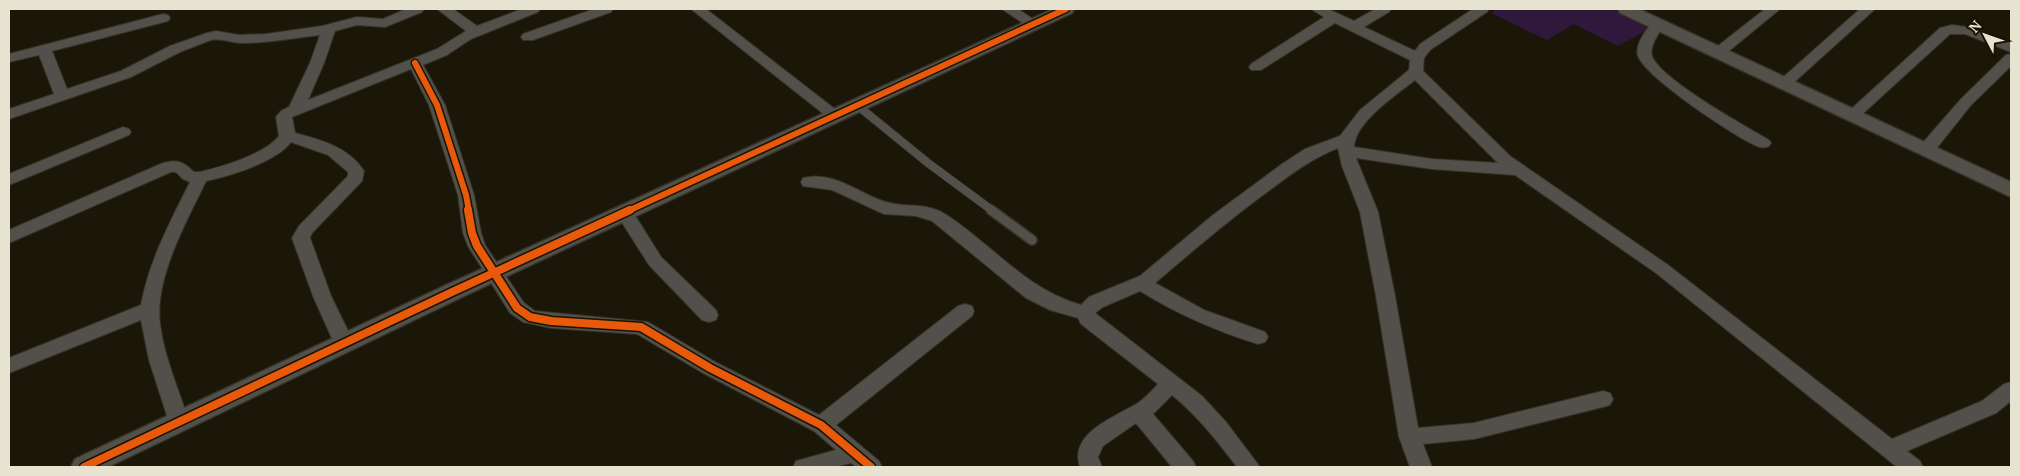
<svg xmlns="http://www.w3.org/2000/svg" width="2020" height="476" font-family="'PT Serif',serif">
	<rect width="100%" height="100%" fill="#1b1708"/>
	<path fill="#2f183c" d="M1497,9H1614L1651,28L1618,46L1574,24L1547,40L1491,13Z"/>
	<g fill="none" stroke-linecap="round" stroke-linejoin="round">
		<g stroke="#363326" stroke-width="9">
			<path id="service-far1" d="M858,106L928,163L993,211"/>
		</g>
		<g stroke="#363326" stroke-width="12">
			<path id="service" d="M991,210L1032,240"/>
		</g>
		<g stroke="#363326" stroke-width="2">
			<path id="minor" d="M406,9H424L422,12L385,27L357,25L335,31L324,63L308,100L437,49L466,31L437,9H453L477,26L522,9H540L538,12L471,39L447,55L423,65L445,105L474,195L481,233L485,245L524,303L535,311L648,322L717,363L819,415L958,306L965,304L972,306L974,311L972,316L836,425L879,461L882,467H856L851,463L835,467H793L796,461L836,450L814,431L703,373L637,334L551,328L523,322L510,313L468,246L463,233L458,195L429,105L411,69L292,117L295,133C321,140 349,147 364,171L362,181L312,233L310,238L331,296L354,343L351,348L344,350L337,348L334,343L313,296L292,238L299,226L348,176V172L328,155L291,142C276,162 230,176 206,181C187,221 154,278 160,324C164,357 179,390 189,422L186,428L179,430L172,428L169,422L149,360L141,320L9,373V358L141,305C149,261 170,222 190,182L183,179L176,172H171L9,243V230L163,163C179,159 183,162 194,172H200C222,167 265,154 279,136L276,117L281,111L289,107L310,63L320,35C294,38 268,43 242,43C232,43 221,38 211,40L180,52L131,77L9,119V109L54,94L39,55L9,62V54L163,14L168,15L170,18L168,21L52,51L67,89L121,71L170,46L207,33L216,31L239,35L266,34L322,26L357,17L383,19Z
				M594,9H613L611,12L533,40H523L521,37L523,34Z
				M691,9H706L840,113L843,116L840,119H830Z
				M1002,9H1018L1042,25L1035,29L1030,28Z
				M1311,9H1328L1354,21L1375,9H1391L1389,12L1364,27L1415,51L1420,44L1473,9H1489L1487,12L1430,50L1424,58L1423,71L1510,156L1668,265L1892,439L1982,401L2004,384L2011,382V401L1996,413L1907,451L1920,461L1923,467H1897L1656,273L1515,175L1432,169L1356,158L1378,212L1395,296L1418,428L1474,423L1603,391L1610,393L1613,399L1610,405L1603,407L1474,439L1423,444L1432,467H1410L1399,437L1376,296L1360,212L1342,166L1338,148C1310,159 1287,177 1263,195C1225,223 1190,253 1155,283L1204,310L1265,332L1268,337L1265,342L1258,344C1216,331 1177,314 1140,291L1103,307L1095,313L1202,396L1226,422L1260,467H1237C1217,441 1198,416 1172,395L1153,414L1193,461L1196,467H1172L1136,423L1103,446L1098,457L1102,467H1080C1068,433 1115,417 1138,403C1145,398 1152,391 1158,384L1081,324L1078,318L1050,310L1026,298L932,221L916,216L884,214L832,190L803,186L801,182L803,178C834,170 859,194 886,202C905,208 926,202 945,214C992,244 1025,289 1081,305L1089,297L1140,276L1213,215L1282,164L1305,149L1340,136L1360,110L1409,70L1410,60L1335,23L1261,70H1251L1249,67L1251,64L1324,17ZM1415,80L1498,163L1432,159L1354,147C1355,122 1396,95 1415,80Z
				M1765,9H1780L1724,55H1714L1712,52L1714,49Z
				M1860,9H1875L1790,86H1780L1778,83L1780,80Z
				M1658,20L1665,24C1660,32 1649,45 1652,56C1660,79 1745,126 1769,140L1771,143L1769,146C1765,148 1761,148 1757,146C1735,137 1645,77 1638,56C1634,44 1647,30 1653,21Z
				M1952,25L1974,28L2011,43V52L1965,34H1950L1858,118H1848L1845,115L1848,112L1940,28Z
				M2011,54V66L1971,105L1932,154H1920L1918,150L1920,146L1961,99L2006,55Z
				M123,127L129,129L131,132L129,135L9,185V174Z
				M625,207L631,209L661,257L716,310L718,315L716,320L709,322L702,320L649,265L616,213L619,209Z"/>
		</g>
		<g stroke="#363326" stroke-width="3">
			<path id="tertiary" d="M1053,9H1074L1072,13L460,298L108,467H71L75,459L444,286Z
				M1618,9H1639L2011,182V197L1620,13Z"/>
		</g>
		<use href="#service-far1" stroke="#52504a" stroke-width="8"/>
		<use href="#service" stroke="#52504a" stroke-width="9"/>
		<use href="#minor" fill="#52504a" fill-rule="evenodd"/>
		<use href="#tertiary" fill="#52504a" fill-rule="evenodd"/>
		<g stroke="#191300" stroke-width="9">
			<path id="cycleway-far1" d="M415,63L437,105L466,195L469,211
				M628,211L1066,9"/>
		</g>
		<g stroke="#191300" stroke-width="11">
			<path id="cycleway" d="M468,210L472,233L477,246L517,308L530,317L551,321L641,327L710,368L821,425L871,467
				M84,467L452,292L630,210"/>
		</g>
		<use href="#cycleway-far1" stroke="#e8590c" stroke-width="6"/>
		<use href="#cycleway" stroke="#e8590c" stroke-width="8"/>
	</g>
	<rect width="2020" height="476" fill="none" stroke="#e7e3d1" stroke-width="20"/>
	<g transform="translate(1985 35) rotate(311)" stroke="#191300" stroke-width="4" paint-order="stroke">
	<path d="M0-4L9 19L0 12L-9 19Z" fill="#e7e3d1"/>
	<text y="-8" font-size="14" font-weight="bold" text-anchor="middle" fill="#e7e3d1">N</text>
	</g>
</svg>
